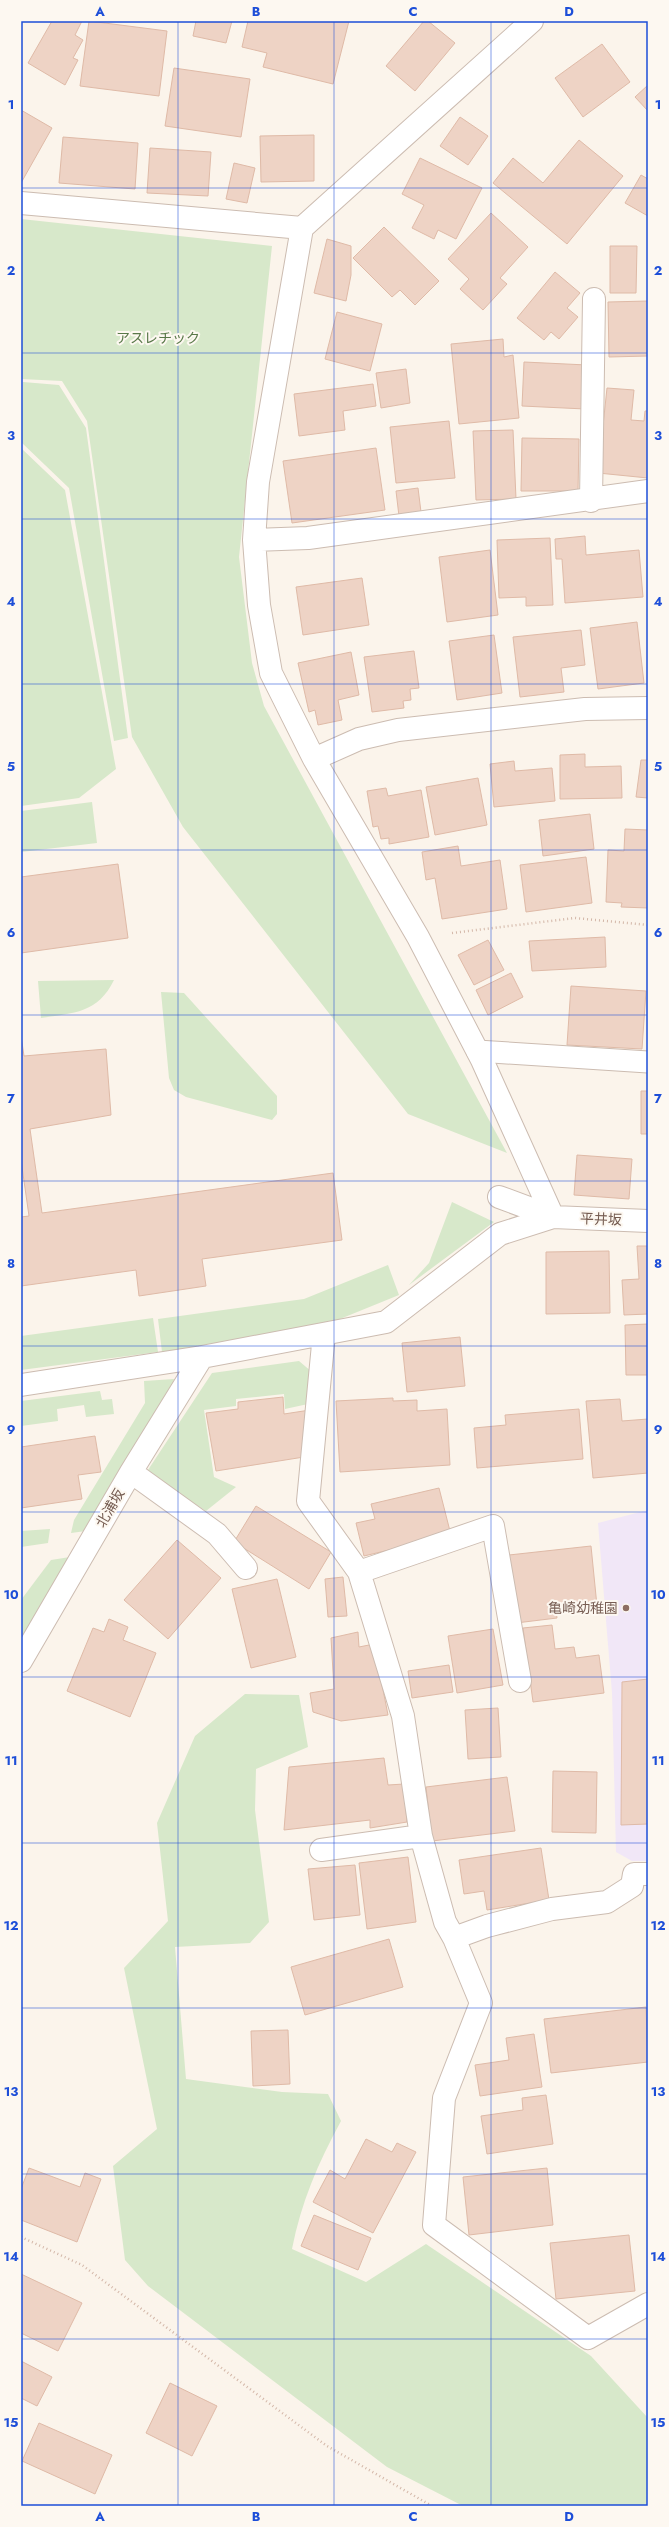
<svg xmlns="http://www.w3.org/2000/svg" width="669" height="2527" font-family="Jost,'Noto Sans JP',sans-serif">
	<rect width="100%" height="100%" fill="#fbf4eb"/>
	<path fill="#f1e7f7" d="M648,1510V1861H632L616,1852L612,1693L598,1523Z"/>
	<path fill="#d7e8ca" d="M21,219L272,246L239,557L252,663L264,706L507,1153L408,1114L183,827L132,737L87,421L62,381L21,379Z
		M23,382L59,385L86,428L128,738L114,741L69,488L21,442Z
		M21,448L65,490L116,769L79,798L21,806Z
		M92,802L97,843L21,852V811Z
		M114,980C98,1013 74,1013 41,1018L38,981Z
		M161,992L184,993L277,1096V1114L272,1120L186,1097L174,1090L169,1078Z
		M452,1202L494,1222L409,1285L429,1263Z
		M388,1265L399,1295L308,1332L162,1352L158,1319L304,1299Z
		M153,1318L158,1352L21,1370V1336Z
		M299,1361L312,1372L308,1404L285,1409L284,1394L236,1399V1406L204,1410L214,1477L236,1487L206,1511L146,1473L212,1373Z
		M174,1379L170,1395L86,1531L71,1533L74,1520L145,1403L144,1381Z
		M100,1391L102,1400L112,1399L114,1414L86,1417L84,1405L57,1409L58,1421L21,1426V1401Z
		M50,1529L48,1543L21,1547V1531Z
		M70,1557L21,1641V1600L51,1560Z
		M245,1694L299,1695L308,1747L256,1769L255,1810L269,1922L250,1943L175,1947L186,2079L282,2092L328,2094L341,2121C318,2163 301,2203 292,2249L366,2282L426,2244L591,2356L648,2418V2506H463L387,2467L148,2286L125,2260L113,2166L157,2129L124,1968L168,1921L157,1823L195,1736Z"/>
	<path fill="#eed3c5" stroke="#dfbaa7" d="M52,21H82L75,35L83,40L73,58L78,60L65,85L28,63Z
		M89,21L167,31L159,96L80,86Z
		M196,21H232L226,43L193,36Z
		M248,21H349L333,84L263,67L267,53L242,47Z
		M424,21H428L455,43L415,91L386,66Z
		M602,44L630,82L583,117L555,78Z
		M174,68L250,79L241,137L165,126Z
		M648,85V111L635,97Z
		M21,110L52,128L21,183Z
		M460,117L488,136L468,165L440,146Z
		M314,135V181L261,182L260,136Z
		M63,137L138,143L135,189L59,183Z
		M579,140L623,176L567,244L493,183L513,158L543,183Z
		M150,148L211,152L208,196L147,193Z
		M420,158L482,188L456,239L438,230L434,239L412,228L424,205L402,194Z
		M234,163L255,168L247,203L226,199Z
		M641,175L648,179V216L625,203Z
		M491,213L528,247L500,278L507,284L483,310L460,289L469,279L448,259Z
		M384,227L439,281L415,305L400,290L392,297L353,258Z
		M327,239L351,246V275L346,301L314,293Z
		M610,246H637L636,293H610Z
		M555,272L580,293L567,308L578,317L559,339L551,332L544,340L517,318Z
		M648,301V356L609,357L608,302Z
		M337,312L382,324L370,371L325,359Z
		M503,339L504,357L513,355L519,418L459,424L451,344Z
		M524,362L587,365L585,409L522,406Z
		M406,369L410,403L381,408L376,373Z
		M373,384L376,406L343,411L345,430L299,436L294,394Z
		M607,388L634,390L631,420L644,421L645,411H648V478L598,473Z
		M449,421L455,478L396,483L390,427Z
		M513,430L516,499L476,500L473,431Z
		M522,438L579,439L578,491H521Z
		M376,448L385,510L292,523L283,461Z
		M418,488L421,512L399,516L396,491Z
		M585,536L586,555L639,550L643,597L565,603L562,559H556L555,539Z
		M550,538L553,605L526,606V597L499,598L497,540Z
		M490,550L498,615L447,622L439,557Z
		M362,578L369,625L303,635L296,587Z
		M637,622L644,683L598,689L590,628Z
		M581,630L585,665L561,668L564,692L520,697L513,637Z
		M494,635L502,693L457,700L449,641Z
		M414,651L419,688L410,689L411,700L403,701L404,708L372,712L364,657Z
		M351,652L359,695L338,700L342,720L318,725L315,710L309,712L298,663Z
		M585,754V767L621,766L622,798L560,799V755Z
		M641,760H648V798L636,797Z
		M514,761L515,771L552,768L555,801L494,807L490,764Z
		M478,778L487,825L435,835L426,787Z
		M386,788L388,796L421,790L429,837L389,844V838L381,839L378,826L373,827L367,791Z
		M590,814L594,849L543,856L539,820Z
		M625,829L648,830V908L621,907L622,903L606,902L608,850L624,851Z
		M458,846L461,866L500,860L507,909L442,919L435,878L426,880L422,852Z
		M586,857L592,903L526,912L520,865Z
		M118,864L128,938L21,953V877Z
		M605,937L606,967L532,971L529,941Z
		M488,940L504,970L474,985L458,955Z
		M511,973L523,997L488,1015L476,990Z
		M571,986L646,991L642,1049L567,1045Z
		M21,1036L24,1056L106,1049L111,1115L30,1129L42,1213L333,1173L342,1240L202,1259L206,1286L139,1296L136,1270L21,1286V1217L29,1216L21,1160Z
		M641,1091H648V1134H641Z
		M577,1155L632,1159L629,1199L574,1195Z
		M637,1246H648V1314L624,1315L622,1280L639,1279Z
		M609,1251L610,1313L546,1314V1252Z
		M648,1324V1375H626L625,1325Z
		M460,1337L465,1386L407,1392L402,1343Z
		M283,1397L284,1414L310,1410L304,1457L216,1471L206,1413L238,1409V1402Z
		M393,1398V1401L417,1400V1411L447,1409L450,1465L340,1472L336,1401Z
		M620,1399L622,1421L648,1419V1473L593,1478L586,1401Z
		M579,1409L583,1459L477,1468L474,1428L506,1425L505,1415Z
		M95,1436L101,1472L78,1475L82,1499L21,1508V1447Z
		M439,1488L451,1535L364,1556L356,1523L375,1519L371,1504Z
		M256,1506L331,1552L309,1589L234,1542Z
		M177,1540L221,1578L168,1639L124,1600Z
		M591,1546L597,1606L572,1609L571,1602L555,1604L557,1618L516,1623L509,1555Z
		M343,1577L347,1616L328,1617L325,1579Z
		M277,1579L296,1657L251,1668L232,1589Z
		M109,1619L128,1627L123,1640L156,1653L130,1717L67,1691L93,1628L104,1632Z
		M552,1625L555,1649L574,1647L576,1658L599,1655L604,1693L533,1702L523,1628Z
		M493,1629L503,1685L457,1693L448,1636Z
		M358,1632L359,1647L374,1644L388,1715L341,1721L313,1712L310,1693L334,1689L331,1638Z
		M449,1665L453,1692L412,1698L408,1671Z
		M648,1679V1824L621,1825L622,1682Z
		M498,1708L501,1757L468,1759L465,1710Z
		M384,1758L388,1785L404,1784L407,1822L370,1828V1820L284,1830L289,1767Z
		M553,1771L597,1772L596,1833L552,1832Z
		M507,1777L515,1831L432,1841L426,1787Z
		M541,1848L549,1900L487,1910L484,1891L464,1894L459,1860Z
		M408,1857L416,1922L367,1929L359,1863Z
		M355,1865L360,1915L314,1920L308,1869Z
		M389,1939L403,1987L305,2015L291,1967Z
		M646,2007L648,2062L551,2073L544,2019Z
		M288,2030L290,2084L253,2086L251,2031Z
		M534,2034L542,2087L480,2096L475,2065L509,2060L506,2038Z
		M546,2095L553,2144L487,2154L481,2116L523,2110L522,2098Z
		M366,2139L392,2152L397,2143L416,2152L373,2233L313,2202L330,2170L345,2179Z
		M29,2168L80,2187L85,2173L101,2179L77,2242L21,2220V2189Z
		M547,2168L553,2225L469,2235L463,2177Z
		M314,2215L371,2238L358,2270L301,2246Z
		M629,2235L635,2291L556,2299L550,2243Z
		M21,2274L82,2303L58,2351L21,2333Z
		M21,2361L52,2377L37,2406L21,2398Z
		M170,2383L217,2406L192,2456L146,2433Z
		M39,2423L112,2455L95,2494L22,2461Z"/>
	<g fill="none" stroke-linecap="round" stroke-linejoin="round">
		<g stroke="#ccbcb1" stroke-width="23">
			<path id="service" d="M477,1051L648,1062"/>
		</g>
		<g stroke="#ccbcb1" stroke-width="24">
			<path id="minor" d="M21,203L302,228
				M591,501L594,299
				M254,540L308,538L648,491
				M314,759L359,739L398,730L585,709L648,708
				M499,1197L553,1217L482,1060L418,937L314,759L271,673L259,605L254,540L258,482L302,228L532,21
				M324,1334L308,1501L359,1572L403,1716L421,1836L445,1922L454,1938L481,2003L444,2098L434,2225L588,2338L648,2304
				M21,1385L202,1357L386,1322L500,1234L553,1217L648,1221
				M131,1472L217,1534L246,1568
				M359,1572L493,1526L520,1681
				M21,1661L131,1472L202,1357
				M321,1850L421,1836
				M454,1938L487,1926L552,1909L607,1902L632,1886L634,1874H648"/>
		</g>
		<path stroke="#d3b7a8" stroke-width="2.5" stroke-dasharray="1 3" stroke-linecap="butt" d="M452,933L575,918L648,925
			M21,2237L82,2265L327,2446L432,2506"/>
		<use href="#service" stroke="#fff" stroke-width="21"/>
		<use href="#minor" stroke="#fff" stroke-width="22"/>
	</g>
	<path fill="none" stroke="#1d4ed8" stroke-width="1" stroke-opacity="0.55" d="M178,21V2506M334,21V2506M491,21V2506M21,188H648M21,353H648M21,519H648M21,684H648M21,850H648M21,1015H648M21,1181H648M21,1346H648M21,1512H648M21,1677H648M21,1843H648M21,2008H648M21,2174H648M21,2339H648"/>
	<circle fill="#8d6e63" stroke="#fdf8f1" stroke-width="1.5" cx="626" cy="1608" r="4"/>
	<g text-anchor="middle" stroke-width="4" stroke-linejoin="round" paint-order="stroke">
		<g font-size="14" fill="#597849" stroke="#fdf8f1">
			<text x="158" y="343">アスレチック</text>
		</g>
		<g font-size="14" fill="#745b50" stroke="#fdf8f1">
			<text transform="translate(601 1219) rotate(2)" y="5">平井坂</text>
			<text transform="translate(110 1508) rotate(-60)" y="5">北浦坂</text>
		</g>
		<g font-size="14" fill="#785e54" stroke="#fdf8f1" text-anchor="end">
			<text x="618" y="1613">亀崎幼稚園</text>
		</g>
	</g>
	<rect width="669" height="2527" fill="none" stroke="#fdf8f1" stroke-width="44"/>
	<rect x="22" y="22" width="625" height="2483" fill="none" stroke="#1d4ed8" stroke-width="1.5"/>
	<g font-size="13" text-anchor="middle" font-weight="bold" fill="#1d4ed8">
		<text x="100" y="16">A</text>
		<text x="256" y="16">B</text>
		<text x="413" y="16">C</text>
		<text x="569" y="16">D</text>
		<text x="11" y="109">1</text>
		<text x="658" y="109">1</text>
		<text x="11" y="275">2</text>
		<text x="658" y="275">2</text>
		<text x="11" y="440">3</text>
		<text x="658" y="440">3</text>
		<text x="11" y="606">4</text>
		<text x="658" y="606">4</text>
		<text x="11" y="771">5</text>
		<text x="658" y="771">5</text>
		<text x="11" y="937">6</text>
		<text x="658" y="937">6</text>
		<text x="11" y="1103">7</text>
		<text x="658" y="1103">7</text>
		<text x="11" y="1268">8</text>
		<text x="658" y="1268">8</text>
		<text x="11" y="1434">9</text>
		<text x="658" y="1434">9</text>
		<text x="11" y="1599">10</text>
		<text x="658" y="1599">10</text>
		<text x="11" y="1765">11</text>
		<text x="658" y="1765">11</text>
		<text x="11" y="1930">12</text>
		<text x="658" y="1930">12</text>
		<text x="11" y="2096">13</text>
		<text x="658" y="2096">13</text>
		<text x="11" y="2261">14</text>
		<text x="658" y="2261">14</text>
		<text x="11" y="2427">15</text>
		<text x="658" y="2427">15</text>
		<text x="100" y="2521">A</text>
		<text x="256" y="2521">B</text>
		<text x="413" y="2521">C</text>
		<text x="569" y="2521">D</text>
	</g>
</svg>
